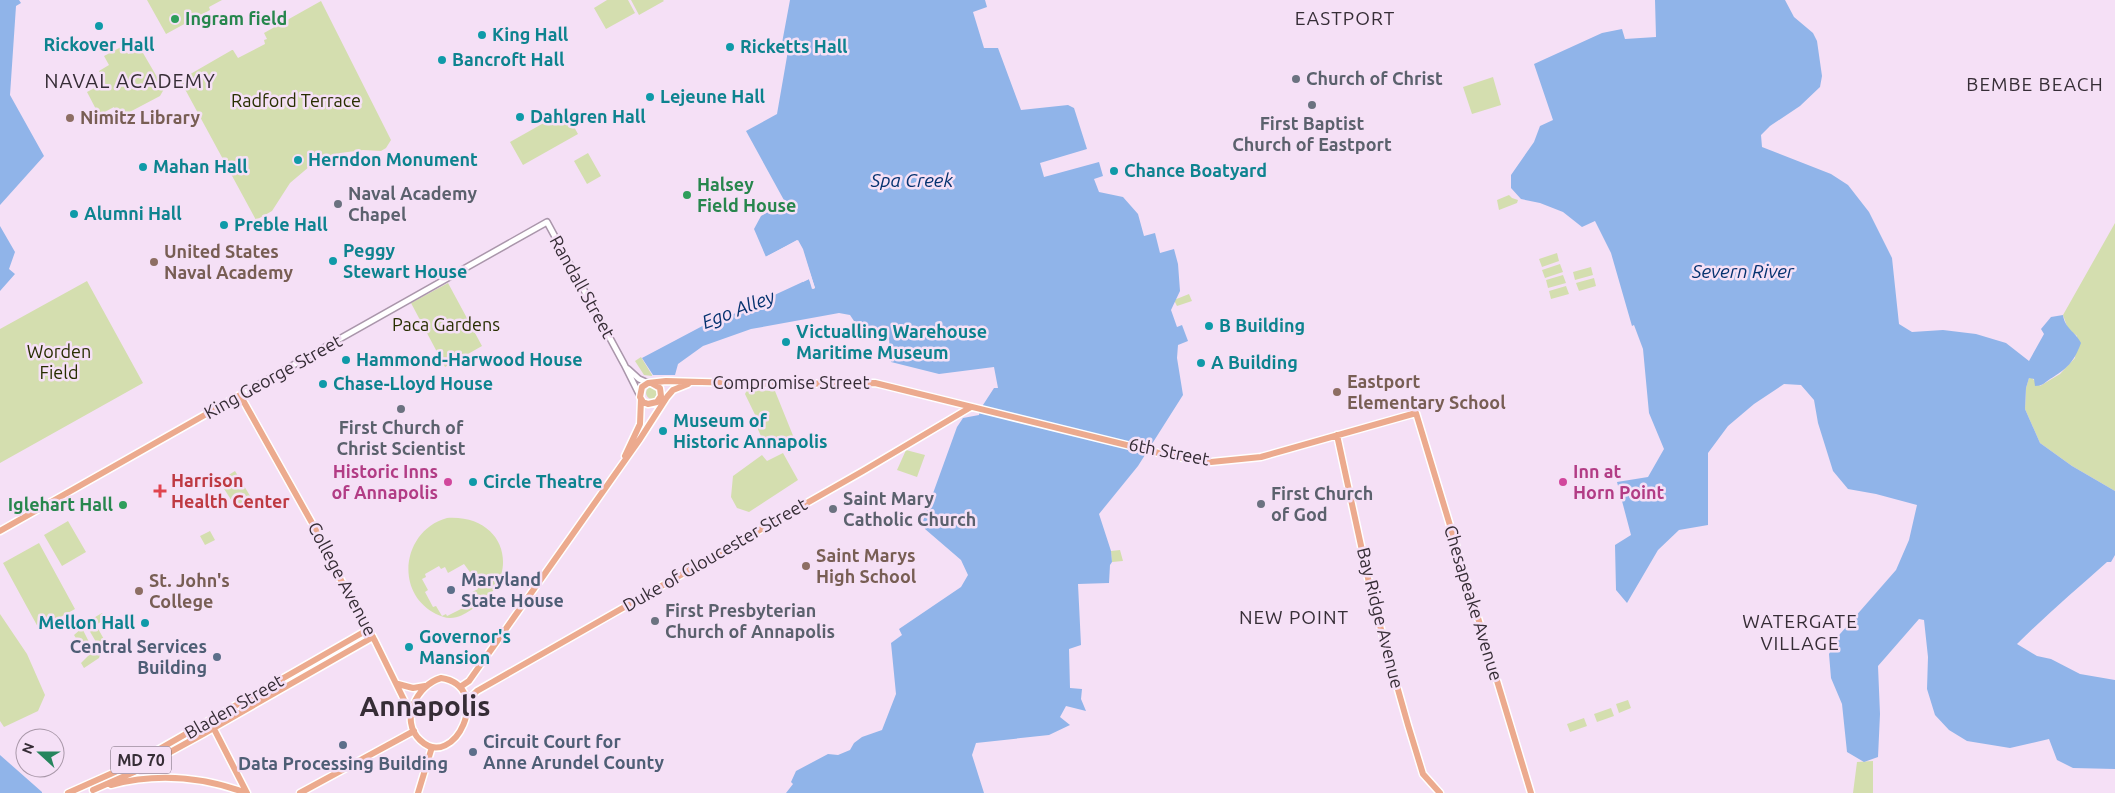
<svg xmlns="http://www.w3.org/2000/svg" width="2115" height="793" font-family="Ubuntu,sans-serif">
	<rect width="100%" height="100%" fill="#f5e0f6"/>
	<path fill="#d4deaf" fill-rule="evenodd" d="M147,0H222L209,7L210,10L166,34Z
		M607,0H628L635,13L606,29L594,8Z
		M631,0H663L664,1L639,15Z
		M321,1L391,140L386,148L381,151L363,150L340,153L310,166L290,183L272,211L256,220L180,80L232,50H233L238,58L265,44L264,40L267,39L264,33Z
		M123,46L128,54L136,51L143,53L164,89L160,96L124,115L117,113L114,107L99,115L87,92L102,84L99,71L109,65L104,56Z
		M1493,77L1501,105L1472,114L1463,87Z
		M565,111L578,134L523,165L510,142Z
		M588,153L601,176L587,184L574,161Z
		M1509,195L1512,198L1518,200L1517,203L1499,210L1497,200Z
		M2115,223V491L2072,466L2040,443L2025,409L2026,388L2029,378H2032L2040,386L2060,374L2075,358L2077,336L2068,329L2063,315Z
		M1557,253L1559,261L1542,267L1539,259Z
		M1560,264L1563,272L1545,278L1542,270Z
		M1591,267L1593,275L1575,280L1573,272Z
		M1563,275L1566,283L1548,288L1546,280Z
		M1594,278L1596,286L1579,291L1576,283Z
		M87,281L143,383L0,463V329Z
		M448,283L482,346L445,367L411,303Z
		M1566,286L1569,294L1551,299L1549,291Z
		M1189,294L1192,301L1177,306L1174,300Z
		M641,357L652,375V376L644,375L635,361Z
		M646 393a6 6 0 1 1 12 0a6 6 0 1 1-12 0Z
		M747,390L775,391L794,438L766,448L757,427L760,425L745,394Z
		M906,450L925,455L917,477L897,470Z
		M783,453L798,480L749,512L737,508L731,497L733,476L762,455L767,461Z
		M235,471L252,499L237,509L219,481Z
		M447,518C508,514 524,580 471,610C464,614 459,618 450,618C445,618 441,616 436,614C393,592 403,530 447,518ZM464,564L475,579L473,580L478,589L461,598L464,604L460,606L461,609L447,616L446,614L442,616L436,606L433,607L425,592L428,590L422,579L426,577L425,574L439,566L441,569L445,567L448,573Z
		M68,521L86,552L62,566L44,535Z
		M210,531L215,540L205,545L200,536Z
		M39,543L75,609L39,629L3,563Z
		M1120,550L1123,561L1112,562L1111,551Z
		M102,613L105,619L96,625L110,650L103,654L85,623Z
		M0,614L27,654L45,695L38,711L4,727L0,721Z
		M82,628L89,642L85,653L74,635Z
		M94,645L100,655L99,658L84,668L81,663L92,652Z
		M1628,700L1631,708L1619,713L1616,704Z
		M1611,708L1614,716L1597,722L1594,714Z
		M1584,718L1587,726L1570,732L1567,724Z
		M1873,761V793H1853L1857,762Z"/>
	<path fill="#90b4e9" d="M0,0H19L21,3L16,6L10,95L44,156L0,205Z
		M790,0H985L987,7L973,12L984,48H998L1021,110L1068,105L1074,108L1087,149L1040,163L1044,177L1099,162L1103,176L1094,179L1099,192L1123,197L1138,214L1144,236L1155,233L1160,253L1174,249L1178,264L1180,291L1171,310L1177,327L1182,325L1188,341L1178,345L1177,358L1183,395L1138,466L1099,514L1111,551L1112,562L1110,565L1109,583L1078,584L1081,645L1069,649L1070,688L1082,689L1081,699L1086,711L1066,706L1060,717L1070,725L1049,735L976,743L972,755L984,793H786L793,784L791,782L796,771L828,754L838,755L850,750L854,743L862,737L882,730L896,694L891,643L902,635L899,629L961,587L968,575L961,560L925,529L923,521L957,427L963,418L979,415L981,405H983L994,388H998L994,367L939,374L891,362L889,338L883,330L859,331L851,339L854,321L850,315L839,313L751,329L703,346L678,364L675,375H653L642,358L710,322L712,324L809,279L812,289L815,288L802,249L797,240L766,257L754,229L761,216L785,202L746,131L777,114L789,45L782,43Z
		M1655,0H1785L1794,17L1813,33L1817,41L1822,76L1820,87L1800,106L1770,126L1761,135L1762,147L1831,174L1848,185L1869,212L1892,258L1899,324L1912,332L1943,330L1976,334L2006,343L2029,361L2044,334L2041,329L2051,317L2063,315C2065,329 2075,331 2081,343C2074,362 2067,369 2050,379C2044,383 2043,386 2035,386L2034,379L2029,378L2026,388L2025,409L2040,443L2072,466L2115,491V555L2111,562H2107C2077,589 2046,615 2017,644L2037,656L2051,659L2080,674L2115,680V769L2073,768L2057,760L2049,739L2010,748L1967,741L1949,730L1935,715L1927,689L1928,657L1924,620L1919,619L1878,666L1880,714L1878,757L1864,762L1847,752L1842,704L1831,678L1829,654L1840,634L1896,570L1909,540L1917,505L1876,494L1848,489L1833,471L1818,423L1814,400L1801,385L1784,384L1754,404L1728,426L1708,453V525L1679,530L1658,550L1627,603L1616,590L1615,545L1631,535L1617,482L1648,477L1664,449L1649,413L1643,349L1634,325L1632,326L1611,253L1595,221L1582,227L1563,212L1540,203L1521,199L1511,188V175L1534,142L1540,126L1553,120L1534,64L1602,33L1622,29L1625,39L1656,37Z
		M0,226L15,252L9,269L15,274L0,291Z
		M0,755L42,792V793H0Z"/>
	<path fill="#f5e0f6" d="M798,240L803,249L815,288L813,289L809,279L803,282V279L808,277L796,243L766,259L765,257Z"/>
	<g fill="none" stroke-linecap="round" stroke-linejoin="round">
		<g stroke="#aa96ab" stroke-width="8">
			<path id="minor" d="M628,369L639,379L648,383
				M240,395L547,222L624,364L640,396"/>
		</g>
		<g stroke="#fff" stroke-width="9">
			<path id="major" d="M651,383L660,388L661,396L657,402L648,404L643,402L640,397L642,387L648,383L666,381L776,384L875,383L1171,456L1211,462L1261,457L1416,413L1531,793
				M1337,435L1373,601L1408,725L1423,774L1440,793
				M625,456L640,424L641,399
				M0,531L240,395L321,539L333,566L375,641L411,714
				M441,678C495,686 454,773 420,740C399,720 417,685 441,678Z
				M398,684L413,688L425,686
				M460,687L469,681L640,439L667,397L673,390L688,384
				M467,709L471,697L477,691L863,471L971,407
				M212,725L247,793
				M111,785C156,773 203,777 246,793
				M93,790L134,772L203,734L373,637
				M68,793L135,763L369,629
				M300,793L414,731
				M418,793L432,747"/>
		</g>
		<use href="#minor" stroke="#fff" stroke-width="5"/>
		<use href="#major" stroke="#ecaa8e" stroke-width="6"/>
	</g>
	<g fill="#2e9e5b" stroke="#f5e0f6" stroke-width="2">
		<circle cx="175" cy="19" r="5"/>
		<circle cx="687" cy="195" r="5"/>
		<circle cx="123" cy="505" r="5"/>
	</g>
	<g fill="#0f9aa8" stroke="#f5e0f6" stroke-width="2">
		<circle cx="99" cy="26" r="5"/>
		<circle cx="482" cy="35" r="5"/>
		<circle cx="730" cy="47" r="5"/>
		<circle cx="442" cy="60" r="5"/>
		<circle cx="650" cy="97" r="5"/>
		<circle cx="520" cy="117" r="5"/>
		<circle cx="298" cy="160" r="5"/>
		<circle cx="143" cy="167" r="5"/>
		<circle cx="1114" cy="171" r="5"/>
		<circle cx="74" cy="214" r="5"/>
		<circle cx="224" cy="225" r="5"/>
		<circle cx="333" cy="261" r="5"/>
		<circle cx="1209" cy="326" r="5"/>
		<circle cx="786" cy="342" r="5"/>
		<circle cx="346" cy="360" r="5"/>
		<circle cx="1201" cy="363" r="5"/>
		<circle cx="323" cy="384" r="5"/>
		<circle cx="663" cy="431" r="5"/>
		<circle cx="473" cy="482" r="5"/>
		<circle cx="145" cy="623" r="5"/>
		<circle cx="409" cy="647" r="5"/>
	</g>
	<g fill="#6b7280" stroke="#f5e0f6" stroke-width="2">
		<circle cx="1296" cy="79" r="5"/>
		<circle cx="1312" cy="105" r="5"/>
		<circle cx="338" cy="204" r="5"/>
		<circle cx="401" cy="409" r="5"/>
		<circle cx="1261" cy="504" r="5"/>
		<circle cx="833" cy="509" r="5"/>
		<circle cx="655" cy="621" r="5"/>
	</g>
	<g fill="#8d6e63" stroke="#f5e0f6" stroke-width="2">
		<circle cx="70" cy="118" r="5"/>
		<circle cx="154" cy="262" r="5"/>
		<circle cx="1337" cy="392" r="5"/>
		<circle cx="806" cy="566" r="5"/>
		<circle cx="139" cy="591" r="5"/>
	</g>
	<g fill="#d1479c" stroke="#f5e0f6" stroke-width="2">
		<circle cx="448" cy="482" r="5"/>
		<circle cx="1563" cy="482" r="5"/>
	</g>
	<path fill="#e0444e" stroke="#f5e0f6" stroke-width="2" d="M157.5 483.5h5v5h5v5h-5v5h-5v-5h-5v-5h5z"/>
	<g fill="#5c6f8a" stroke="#f5e0f6" stroke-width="2">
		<circle cx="451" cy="590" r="5"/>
		<circle cx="217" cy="657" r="5"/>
		<circle cx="343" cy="745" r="5"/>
		<circle cx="473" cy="752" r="5"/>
	</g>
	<g text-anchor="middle" stroke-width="5" stroke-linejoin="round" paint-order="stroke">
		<rect fill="#f5e0f6" stroke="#6f6370" stroke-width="1" x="111" y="746.5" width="60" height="27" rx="4"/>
		<g font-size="16" font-weight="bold" fill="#362d36">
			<text x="141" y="766">MD 70</text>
		</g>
		<g font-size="18" font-weight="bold" fill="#27864d" stroke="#f5e0f6" text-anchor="start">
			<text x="185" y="25">Ingram field</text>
			<text x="697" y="191">Halsey<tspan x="697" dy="21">Field House</tspan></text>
			<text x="113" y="511" text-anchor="end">Iglehart Hall</text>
		</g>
		<g font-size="18" font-weight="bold" fill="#0d838f" stroke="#f5e0f6" text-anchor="start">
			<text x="492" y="41">King Hall</text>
			<text x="99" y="51" text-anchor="middle">Rickover Hall</text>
			<text x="740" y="53">Ricketts Hall</text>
			<text x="452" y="66">Bancroft Hall</text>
			<text x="660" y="103">Lejeune Hall</text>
			<text x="530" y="123">Dahlgren Hall</text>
			<text x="308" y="166">Herndon Monument</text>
			<text x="153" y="173">Mahan Hall</text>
			<text x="1124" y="177">Chance Boatyard</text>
			<text x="84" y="220">Alumni Hall</text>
			<text x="234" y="231">Preble Hall</text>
			<text x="343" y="257">Peggy<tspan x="343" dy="21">Stewart House</tspan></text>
			<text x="1219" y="332">B Building</text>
			<text x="796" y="338">Victualling Warehouse<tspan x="796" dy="21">Maritime Museum</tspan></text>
			<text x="356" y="366">Hammond-Harwood House</text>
			<text x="1211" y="369">A Building</text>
			<text x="333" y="390">Chase-Lloyd House</text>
			<text x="673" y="427">Museum of<tspan x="673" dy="21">Historic Annapolis</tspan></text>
			<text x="483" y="488">Circle Theatre</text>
			<text x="135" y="629" text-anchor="end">Mellon Hall</text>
			<text x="419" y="643">Governor's<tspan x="419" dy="21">Mansion</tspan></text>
		</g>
		<g font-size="18" font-weight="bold" fill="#5b616d" stroke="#f5e0f6" text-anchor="start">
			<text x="1306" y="85">Church of Christ</text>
			<text x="1312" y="130" text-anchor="middle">First Baptist<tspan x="1312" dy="21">Church of Eastport</tspan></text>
			<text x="348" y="200">Naval Academy<tspan x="348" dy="21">Chapel</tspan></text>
			<text x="401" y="434" text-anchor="middle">First Church of<tspan x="401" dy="21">Christ Scientist</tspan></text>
			<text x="1271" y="500">First Church<tspan x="1271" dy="21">of God</tspan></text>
			<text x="843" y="505">Saint Mary<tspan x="843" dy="21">Catholic Church</tspan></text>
			<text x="665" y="617">First Presbyterian<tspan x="665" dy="21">Church of Annapolis</tspan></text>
		</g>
		<g font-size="18" fill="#282e00" stroke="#f5e0f6">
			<text x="296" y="107">Radford Terrace</text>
			<text x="446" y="331">Paca Gardens</text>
			<text x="59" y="358">Worden<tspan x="59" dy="21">Field</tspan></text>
		</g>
		<g font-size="18" font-weight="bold" fill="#785e54" stroke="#f5e0f6" text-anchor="start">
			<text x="80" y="124">Nimitz Library</text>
			<text x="164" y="258">United States<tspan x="164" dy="21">Naval Academy</tspan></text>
			<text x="1347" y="388">Eastport<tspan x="1347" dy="21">Elementary School</tspan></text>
			<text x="816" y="562">Saint Marys<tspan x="816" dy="21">High School</tspan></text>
			<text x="149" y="587">St. John's<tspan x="149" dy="21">College</tspan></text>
		</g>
		<g font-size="18" fill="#362d36" stroke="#f5e0f6">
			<text transform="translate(582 287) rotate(61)" y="6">Randall Street</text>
			<text transform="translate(273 377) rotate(-29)" y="6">King George Street</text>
			<text x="791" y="389">Compromise Street</text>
			<text transform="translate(1169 452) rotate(11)" y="6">6th Street</text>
			<text transform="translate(715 555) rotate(-30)" y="6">Duke of Gloucester Street</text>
			<text transform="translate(342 579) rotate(62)" y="6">College Avenue</text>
			<text transform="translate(1473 603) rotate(73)" y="6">Chesapeake Avenue</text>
			<text transform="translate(1380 618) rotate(76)" y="6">Bay Ridge Avenue</text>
			<text transform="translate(234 707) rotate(-30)" y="6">Bladen Street</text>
		</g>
		<g font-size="18" font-weight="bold" fill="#b23c85" stroke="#f5e0f6" text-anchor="end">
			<text x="438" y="478">Historic Inns<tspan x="438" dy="21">of Annapolis</tspan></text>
			<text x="1573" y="478" text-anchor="start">Inn at<tspan x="1573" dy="21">Horn Point</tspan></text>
		</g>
		<g font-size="18" font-weight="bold" fill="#be3a42" stroke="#f5e0f6" text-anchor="start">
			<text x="171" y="487">Harrison<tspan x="171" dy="21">Health Center</tspan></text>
		</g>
		<g font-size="18" font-weight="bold" fill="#4e5e75" stroke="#f5e0f6" text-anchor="start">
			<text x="461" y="586">Maryland<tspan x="461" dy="21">State House</tspan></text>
			<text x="207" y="653" text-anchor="end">Central Services<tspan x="207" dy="21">Building</tspan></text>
			<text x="483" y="748">Circuit Court for<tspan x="483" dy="21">Anne Arundel County</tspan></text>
			<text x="343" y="770" text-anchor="middle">Data Processing Building</text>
		</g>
		<g font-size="19" letter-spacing="1" fill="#362d36" stroke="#f5e0f6">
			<text x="1345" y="25">EASTPORT</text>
			<text x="2035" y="91">BEMBE BEACH</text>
			<text x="1294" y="624">NEW POINT</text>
			<text x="1800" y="628">WATERGATE<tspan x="1800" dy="22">VILLAGE</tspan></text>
		</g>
		<g font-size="19" font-style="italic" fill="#05326f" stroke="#f5e0f6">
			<text x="912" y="187">Spa Creek</text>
			<text x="1743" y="278">Severn River</text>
			<text transform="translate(738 309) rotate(-21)" y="7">Ego Alley</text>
		</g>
		<g font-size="20" letter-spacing="1" fill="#362d36" stroke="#f5e0f6">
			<text x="130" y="88">NAVAL ACADEMY</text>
		</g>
		<g font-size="28" font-weight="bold" fill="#362d36" stroke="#f5e0f6">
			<text x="425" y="716">Annapolis</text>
		</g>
	</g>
	<g transform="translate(40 753) rotate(291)"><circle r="24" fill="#f5e0f6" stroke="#a998a9"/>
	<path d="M0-4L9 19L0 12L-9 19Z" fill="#26855d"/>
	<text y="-8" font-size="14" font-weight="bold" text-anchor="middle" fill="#362d36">N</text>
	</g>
</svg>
